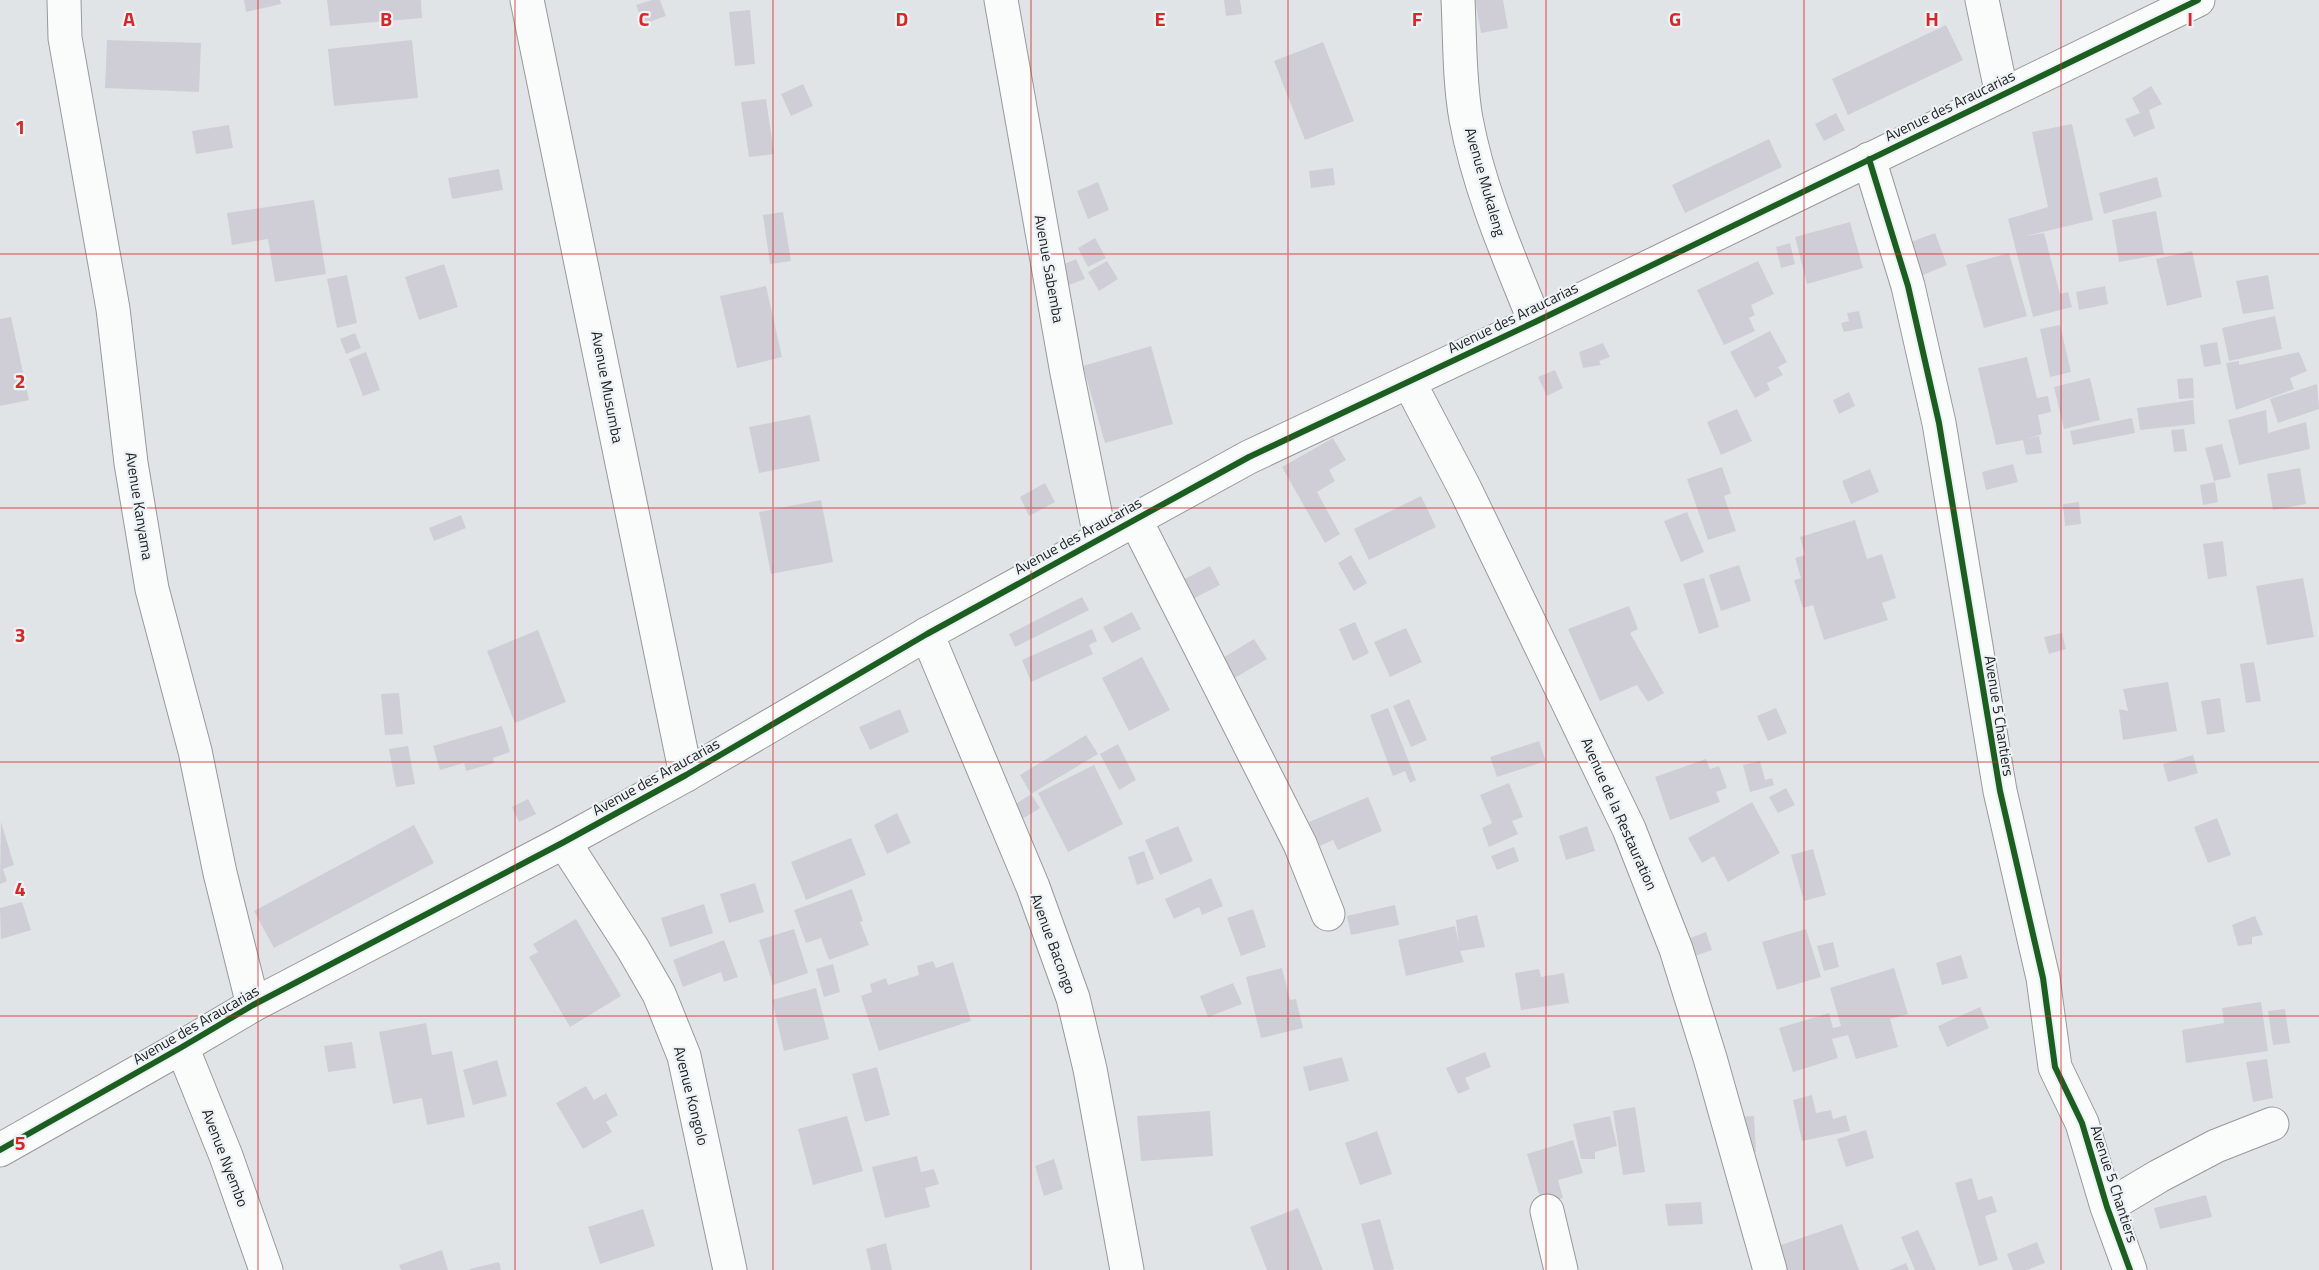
<svg xmlns="http://www.w3.org/2000/svg" width="2319" height="1270" font-family="'Titillium Web',sans-serif">
	<rect width="100%" height="100%" fill="#e1e4e6"/>
	<path fill="#cfced7" d="M244,0H280L281,4L246,12Z
		M327,0H421L422,18L330,26Z
		M652,0H660L666,16L643,24L636,5Z
		M1224,0H1240L1242,14L1226,16Z
		M1475,0H1503L1508,28L1481,33Z
		M750,10L755,64L735,66L729,12Z
		M1946,25L1963,60L1848,115L1832,79Z
		M107,40L201,43L199,92L105,88Z
		M412,40L418,98L334,106L328,49Z
		M1323,42L1354,121L1305,140L1274,61Z
		M803,84L813,106L791,116L781,94Z
		M2151,86L2162,104L2149,110L2155,128L2134,137L2125,119L2140,113L2132,98Z
		M766,99L774,154L749,157L741,102Z
		M1836,113L1845,130L1824,141L1815,124Z
		M2072,124L2093,220L2026,236L2044,233L2060,294L2068,292L2072,307L2033,317L2008,219L2048,207L2032,132Z
		M229,125L233,148L196,154L192,131Z
		M1769,139L1782,167L1685,213L1672,185Z
		M1333,168L1335,185L1311,188L1309,171Z
		M499,169L503,190L452,199L448,178Z
		M2157,177L2162,197L2104,214L2099,193Z
		M1098,182L1109,210L1088,219L1077,191Z
		M314,200L326,274L275,282L268,239L232,245L227,213Z
		M2156,211L2164,254L2119,262L2112,220Z
		M783,212L791,261L770,264L763,215Z
		M1850,222L1863,268L1807,284L1795,237Z
		M1935,233L1947,265L1911,280L1898,247Z
		M1095,238L1106,258L1088,267L1078,248Z
		M1790,243L1795,264L1781,268L1776,247Z
		M2192,251L2202,297L2167,306L2156,259Z
		M2009,253L2027,316L1984,328L1966,265Z
		M1076,259L1085,279L1066,286L1058,267Z
		M1107,261L1118,279L1099,291L1088,272Z
		M1758,261L1774,294L1751,305L1755,315L1749,318L1755,331L1724,345L1697,290Z
		M444,264L458,307L419,320L405,277Z
		M347,275L357,323L337,328L327,279Z
		M2268,275L2274,309L2243,314L2236,281Z
		M766,286L782,357L737,368L720,296Z
		M2105,286L2108,304L2079,310L2076,292Z
		M1859,311L1863,328L1844,332L1841,323L1849,321L1847,313Z
		M2275,316L2282,349L2229,361L2222,328Z
		M11,317L29,400L0,406V319Z
		M2060,325L2071,372L2050,377L2040,329Z
		M1770,331L1787,362L1778,367L1783,375L1767,383L1770,390L1755,398L1730,352Z
		M355,333L361,348L346,354L340,339Z
		M2217,342L2221,364L2204,367L2200,345Z
		M1603,343L1610,357L1599,361L1601,365L1583,368L1579,352Z
		M1151,346L1173,424L1105,443L1083,366Z
		M366,352L380,390L363,396L349,359Z
		M2299,352L2307,371L2290,378L2294,389L2236,410L2226,363L2239,361V365Z
		M2027,357L2037,398L2048,396L2051,412L2038,415L2042,434L2027,439L2039,436L2042,453L2026,455L2023,440L1996,445L1978,368Z
		M1555,370L1563,388L1547,396L1538,377Z
		M2090,378L2100,420L2064,429L2054,387Z
		M2193,378L2194,398L2179,399L2177,379Z
		M2317,384L2319,409L2278,423L2270,399Z
		M1849,392L1855,406L1839,414L1833,400Z
		M2193,400L2195,424L2140,430L2137,408Z
		M1737,409L1752,441L1721,455L1707,422Z
		M2266,410L2268,433L2306,422L2310,449L2239,465L2228,420Z
		M810,415L820,461L759,473L749,427Z
		M2132,418L2135,433L2073,445L2070,431Z
		M2184,429L2187,451L2174,452L2171,430Z
		M1333,438L1346,460L1329,470L1335,481L1317,492L1340,534L1325,543L1282,467Z
		M2222,444L2231,477L2214,481L2205,448Z
		M2013,464L2018,482L1986,490L1982,472Z
		M1722,467L1731,493L1724,496L1736,531L1708,540L1687,479Z
		M2300,468L2306,504L2273,510L2267,474Z
		M1870,469L1879,492L1851,504L1842,481Z
		M2215,482L2218,502L2203,505L2200,485Z
		M1045,483L1055,502L1029,516L1020,497Z
		M1421,496L1436,527L1369,560L1354,529Z
		M821,500L833,562L771,574L759,512Z
		M2079,502L2081,524L2065,526L2063,504Z
		M1687,512L1704,552L1681,562L1664,521Z
		M461,515L466,528L434,541L429,528Z
		M1855,520L1867,559L1882,554L1896,598L1882,603L1888,620L1824,640L1813,605L1803,608L1794,580L1801,578L1795,558L1805,555L1800,537Z
		M2223,541L2227,576L2208,579L2203,544Z
		M1351,555L1367,583L1354,591L1338,563Z
		M1739,565L1751,601L1721,611L1709,575Z
		M1210,566L1220,585L1189,601L1179,582Z
		M1704,578L1719,627L1699,634L1683,584Z
		M2303,578L2314,637L2267,645L2256,586Z
		M1082,597L1089,610L1015,647L1009,634Z
		M1629,606L1638,629L1630,633L1664,693L1648,702L1637,685L1600,701L1568,629Z
		M1132,612L1141,629L1112,643L1103,627Z
		M1355,622L1369,653L1353,661L1339,629Z
		M1406,628L1422,662L1390,677L1374,642Z
		M1092,629L1097,641L1089,645L1093,654L1031,682L1022,660Z
		M538,630L566,702L515,723L487,651Z
		M2062,633L2066,649L2049,654L2044,637Z
		M1254,639L1267,659L1233,679L1221,659Z
		M1142,657L1170,710L1129,731L1102,678Z
		M2254,662L2261,701L2246,703L2240,664Z
		M2168,682L2177,731L2123,740L2119,709L2128,711L2123,689Z
		M399,693L403,734L385,735L381,694Z
		M2220,698L2225,732L2207,735L2201,701Z
		M1409,699L1427,740L1411,747L1393,706Z
		M1388,708L1416,780L1410,783L1405,771L1393,776L1370,715Z
		M1776,708L1787,733L1768,741L1757,716Z
		M900,709L909,732L870,750L859,727Z
		M502,726L510,752L493,758L494,763L466,771L464,763L440,770L433,746Z
		M1086,735L1098,754L1031,794L1040,808L1016,823L1008,809L1031,794L1020,775Z
		M1539,741L1546,761L1497,777L1490,757Z
		M1118,744L1136,780L1119,790L1100,754Z
		M408,746L415,784L396,787L389,749Z
		M2193,755L2198,773L2168,782L2163,764Z
		M1706,759L1710,769L1719,766L1727,788L1716,792L1720,802L1670,820L1655,777Z
		M1760,761L1765,780L1772,778L1774,785L1750,792L1743,765Z
		M1094,765L1123,824L1068,852L1038,793Z
		M1509,783L1523,817L1512,821L1518,834L1489,847L1482,828L1492,823L1480,795Z
		M1786,788L1795,805L1778,813L1769,797Z
		M1368,797L1382,831L1338,850L1333,840L1320,846L1309,822Z
		M528,799L536,814L519,822L512,807Z
		M1752,802L1780,853L1728,882L1714,856L1702,863L1688,838Z
		M897,813L911,843L887,854L874,825Z
		M2217,818L2231,855L2208,863L2194,827Z
		M1,822L14,865L3,869L7,881L0,884Z
		M414,825L434,863L274,948L254,911Z
		M1178,826L1193,861L1160,875L1145,840Z
		M1587,826L1595,851L1566,860L1559,836Z
		M851,838L866,875L806,900L791,862Z
		M1514,847L1519,861L1497,870L1491,856Z
		M1813,849L1826,895L1804,901L1791,855Z
		M1144,851L1154,879L1137,885L1128,857Z
		M1211,878L1223,906L1202,915L1199,907L1174,919L1165,899Z
		M755,883L764,912L729,923L720,894Z
		M852,889L863,921L860,922L869,945L829,960L821,938L806,943L794,910Z
		M22,902L31,930L1,939L0,908Z
		M704,904L713,933L670,947L661,918Z
		M1395,905L1399,925L1351,935L1347,916Z
		M1253,909L1266,947L1241,956L1227,918Z
		M1477,915L1485,947L1460,951L1464,962L1406,976L1398,940L1455,926L1459,944L1456,920Z
		M2255,916L2263,935L2252,937V944L2238,946L2232,925Z
		M576,919L621,996L570,1027L529,957L538,952L533,944Z
		M794,929L808,973L773,985L759,940Z
		M1806,929L1821,977L1777,990L1762,942Z
		M1706,932L1712,950L1695,956L1688,939Z
		M724,940L738,977L724,982L721,972L683,987L673,960Z
		M1833,942L1839,967L1824,971L1817,946Z
		M1961,955L1968,978L1942,985L1936,963Z
		M933,961L936,968L953,962L971,1021L879,1051L861,996L872,992L870,984L886,978L888,985L919,975L917,966Z
		M833,964L840,992L824,997L816,969Z
		M1282,968L1290,1000L1296,999L1303,1028L1261,1038L1246,977Z
		M1894,968L1908,1014L1890,1019L1898,1047L1856,1059L1848,1035L1832,1039L1838,1058L1793,1072L1779,1028L1829,1013L1833,1028L1841,1026L1830,988Z
		M1539,969L1541,977L1564,973L1569,1003L1521,1010L1515,973Z
		M1233,983L1242,1004L1208,1017L1200,996Z
		M816,988L829,1039L784,1051L772,1000Z
		M2261,1002L2268,1051L2186,1063L2182,1030L2224,1023L2222,1008Z
		M1980,1007L1989,1028L1947,1047L1938,1026Z
		M2285,1009L2290,1043L2273,1045L2268,1011Z
		M426,1023L432,1055L452,1051L465,1117L427,1125L422,1098L393,1104L379,1032Z
		M352,1042L356,1068L328,1072L324,1046Z
		M1485,1052L1491,1067L1465,1078L1470,1089L1458,1094L1446,1068Z
		M1342,1057L1349,1081L1309,1091L1303,1067Z
		M2267,1059L2273,1098L2253,1102L2246,1062Z
		M497,1060L507,1096L473,1105L463,1070Z
		M877,1067L890,1115L865,1122L852,1074Z
		M586,1086L594,1100L606,1093L618,1115L606,1122L612,1132L583,1149L556,1103Z
		M1812,1095L1816,1113L1831,1110L1833,1119L1846,1115L1850,1131L1802,1141L1793,1100Z
		M1635,1107L1645,1172L1623,1175L1613,1111Z
		M1210,1111L1213,1156L1141,1161L1137,1116Z
		M847,1116L863,1171L813,1185L798,1129Z
		M1610,1116L1617,1146L1595,1152V1159H1581L1573,1124Z
		M1754,1116L1756,1152L1740,1153L1737,1117Z
		M1866,1130L1874,1158L1846,1167L1837,1139Z
		M1377,1131L1392,1174L1360,1185L1345,1143Z
		M1573,1140L1583,1173L1558,1180L1563,1198L1542,1204L1527,1154Z
		M917,1156L921,1172L934,1169L939,1184L925,1188L930,1207L885,1218L872,1167Z
		M1054,1159L1063,1189L1044,1196L1035,1166Z
		M1972,1178L1978,1200L1992,1196L1997,1212L1985,1216L1998,1260L1979,1266L1955,1183Z
		M2206,1195L2212,1217L2160,1229L2154,1208Z
		M1701,1202L1703,1224L1668,1226L1665,1204Z
		M1298,1208L1323,1270H1267L1250,1227Z
		M643,1209L655,1246L600,1264L588,1227Z
		M1380,1219L1394,1269L1391,1270H1374L1361,1224Z
		M1842,1224L1859,1270H1786L1778,1246Z
		M1918,1230L1936,1270H1915L1901,1237Z
		M2037,1242L2045,1263L2027,1270H2013L2007,1254Z
		M886,1243L892,1270H871L866,1249Z
		M442,1250L448,1270H401L399,1265Z
		M499,1262L501,1270H470V1269Z
		M1906,1263L1909,1270H1890Z"/>
	<g fill="none" stroke-linecap="round" stroke-linejoin="round">
		<g stroke="#97999a" stroke-width="35">
			<path id="street" d="M64,0L65,38L113,309L131,463L152,589L195,751L220,873L253,1005
				M527,0L686,775
				M1001,0L1067,373L1100,537
				M1458,0C1460,39 1459,80 1466,119C1479,189 1508,255 1535,322
				M1982,0L2002,95
				M1869,159L1908,286L1939,423L2000,791L2043,978L2055,1067L2082,1123L2107,1207L2130,1270
				M1409,382L1465,489L1629,829L1676,949L1710,1058L1770,1270
				M1135,519L1300,844L1328,914
				M927,634L1033,887L1073,998L1090,1069L1127,1270
				M564,842L633,949L659,994L684,1056L730,1270
				M182,1047L226,1156L266,1270
				M2107,1207L2159,1176L2216,1146L2272,1124
				M1547,1211L1561,1270"/>
		</g>
		<g stroke="#97999a" stroke-width="35">
			<path id="secondary" d="M0,1150L182,1047L253,1005L564,842L686,775L927,634L1249,457L1535,322L2198,0"/>
		</g>
		<use href="#street" stroke="#fafbfb" stroke-width="33"/>
		<use href="#secondary" stroke="#fafbfb" stroke-width="33"/>
		<g stroke="#edf2f5" stroke-width="10">
			<path id="cycleway" d="M1869,159L1908,286L1939,423L2000,791L2043,978L2055,1067L2082,1123L2107,1207L2130,1270
				M0,1150L182,1047L253,1005L564,842L686,775L927,634L1249,457L1535,322L2198,0"/>
		</g>
		<use href="#cycleway" stroke="#1b5e20" stroke-width="6"/>
	</g>
	<path fill="none" stroke="#d62828" stroke-width="1.5" stroke-opacity="0.55" d="M258,0V1270M515,0V1270M773,0V1270M1031,0V1270M1288,0V1270M1546,0V1270M1804,0V1270M2061,0V1270M0,254H2319M0,508H2319M0,762H2319M0,1016H2319"/>
	<g text-anchor="middle" stroke-width="4.5" stroke-linejoin="round" paint-order="stroke">
		<g font-size="15" fill="#1d1f20" stroke="#edf2f5">
			<text transform="translate(1950 106) rotate(-26)" y="5">Avenue des Araucarias</text>
			<text transform="translate(1485 182) rotate(74)" y="5">Avenue Mukaleng</text>
			<text transform="translate(1049 269) rotate(80)" y="5">Avenue Sabemba</text>
			<text transform="translate(1513 318) rotate(-26)" y="5">Avenue des Araucarias</text>
			<text transform="translate(607 387) rotate(79)" y="5">Avenue Musumba</text>
			<text transform="translate(139 506) rotate(81)" y="5">Avenue Kanyama</text>
			<text transform="translate(1078 536) rotate(-29)" y="5">Avenue des Araucarias</text>
			<text transform="translate(1999 716) rotate(81)" y="5">Avenue 5 Chantiers</text>
			<text transform="translate(656 777) rotate(-29)" y="5">Avenue des Araucarias</text>
			<text transform="translate(1619 814) rotate(66)" y="5">Avenue de la Restauration</text>
			<text transform="translate(1053 944) rotate(70)" y="5">Avenue Bacongo</text>
			<text transform="translate(196 1025) rotate(-30)" y="5">Avenue des Araucarias</text>
			<text transform="translate(691 1096) rotate(76)" y="5">Avenue Kongolo</text>
			<text transform="translate(225 1158) rotate(69)" y="5">Avenue Nyembo</text>
			<text transform="translate(2114 1184) rotate(72)" y="5">Avenue 5 Chantiers</text>
		</g>
	</g>
	<g font-size="20" text-anchor="middle" font-weight="bold" fill="#d62828" stroke="#edf2f5" stroke-width="4.5" stroke-linejoin="round" paint-order="stroke">
		<text x="129" y="26">A</text>
		<text x="386" y="26">B</text>
		<text x="644" y="26">C</text>
		<text x="902" y="26">D</text>
		<text x="1160" y="26">E</text>
		<text x="1417" y="26">F</text>
		<text x="1675" y="26">G</text>
		<text x="1932" y="26">H</text>
		<text x="2190" y="26">I</text>
		<text x="20" y="134">1</text>
		<text x="20" y="388">2</text>
		<text x="20" y="642">3</text>
		<text x="20" y="896">4</text>
		<text x="20" y="1150">5</text>
	</g>
</svg>
